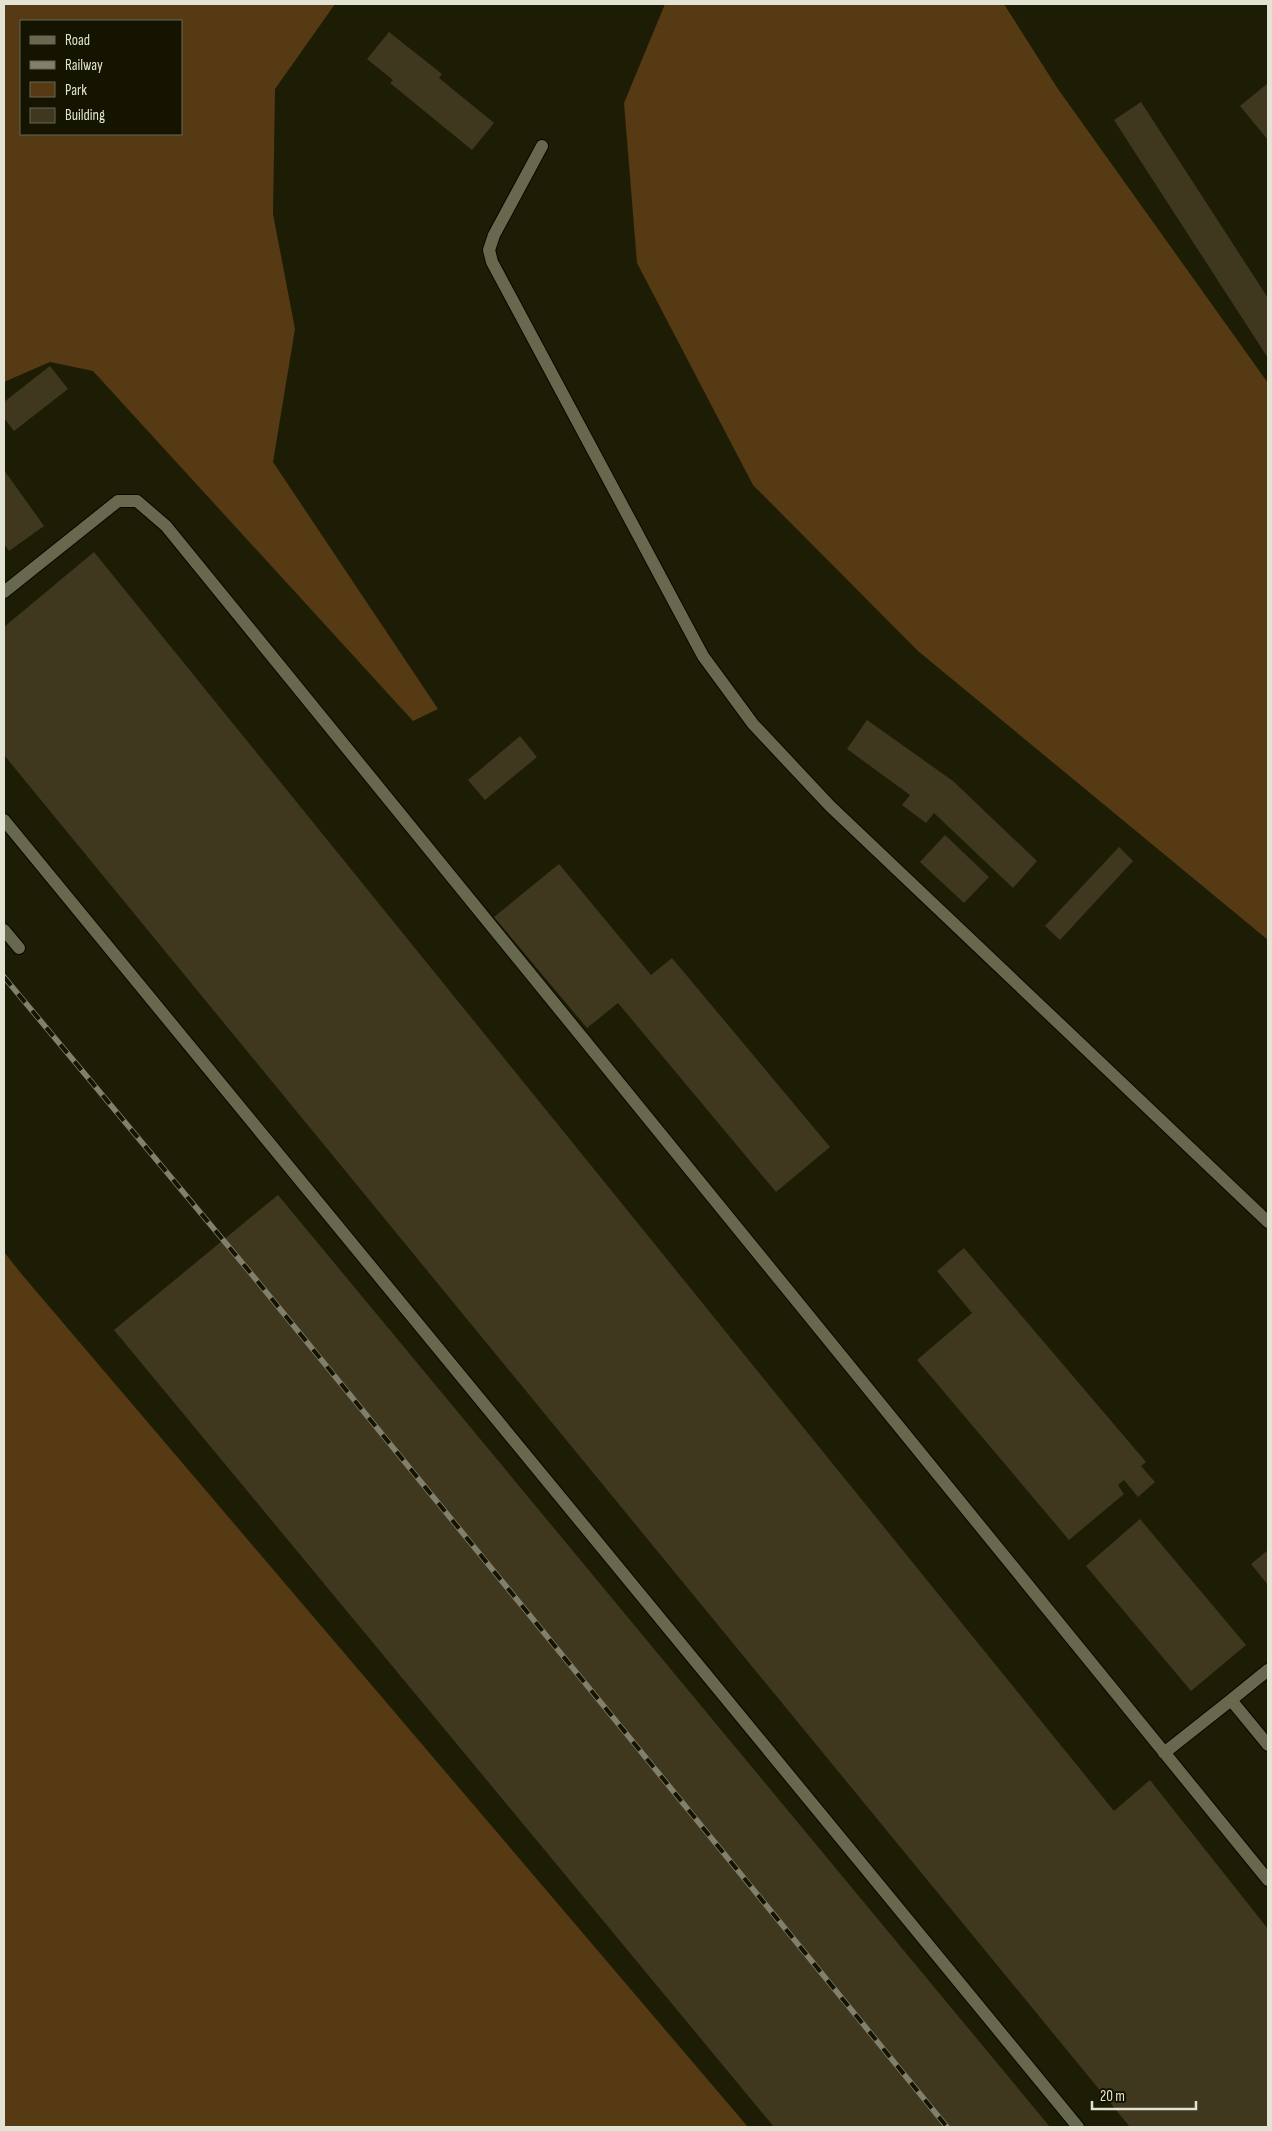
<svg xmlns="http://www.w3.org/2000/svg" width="1272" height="2131" font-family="'Sofia Sans Condensed',sans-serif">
	<rect width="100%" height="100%" fill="#1d1d05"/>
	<path fill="#553a13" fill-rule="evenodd" d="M4,4H335L275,89L273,214L295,329L273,462L438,709L413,721L93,371L50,362L4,382ZM21,21H181V134H21Z
		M665,4H1004L1058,89L1268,383V940L918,651L753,485L637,263L624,103Z
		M4,1252L24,1277L748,2127H4Z"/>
	<path fill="#40371f" d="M389,32L442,74L439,78L494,123L472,150L390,83L393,80L367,59Z
		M1268,83V140L1240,106Z
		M1141,102L1268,298V358L1114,120Z
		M50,366L68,389L14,431L4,418V402Z
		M4,470L44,526L9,551L4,544Z
		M94,552L1114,1811L1150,1780L1268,1929V2127H1130L4,755V627Z
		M867,720L953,781L1037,861L1013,888L934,813L926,823L902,805L910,795L847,749Z
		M520,736L537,757L485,800L468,780Z
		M945,835L989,877L964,903L920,862Z
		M1119,847L1133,861L1060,940L1045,926Z
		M559,864L651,975L672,958L830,1147L776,1192L618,1003L587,1028L494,917Z
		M278,1195L1050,2127H774L114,1330Z
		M964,1248L1146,1462L1141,1466L1155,1482L1138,1497L1124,1480L1118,1485L1124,1494L1069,1540L917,1360L972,1313L937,1271Z
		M1140,1519L1246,1645L1191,1691L1086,1566Z
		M1268,1550V1585L1251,1564Z"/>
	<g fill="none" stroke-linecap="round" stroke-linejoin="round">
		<g stroke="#080700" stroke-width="14">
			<path id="minor" d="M542,146L494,235L489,250L492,262L703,656L753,724L830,806L1268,1222
				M4,592L118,501H137L166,526L1268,1880
				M4,820L1078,2127
				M4,930L19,948
				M1268,1670L1231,1700L1268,1745
				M1164,1753L1231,1700"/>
		</g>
		<use href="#minor" stroke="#67684d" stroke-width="12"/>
		<g stroke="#80806c" stroke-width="5.5">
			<path id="rail" d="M4,977L249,1271L947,2127"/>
		</g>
		<use href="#rail" stroke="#141400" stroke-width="4" stroke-dasharray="11" stroke-linecap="butt"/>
	</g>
	<rect width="1272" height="2131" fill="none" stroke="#e2e3d3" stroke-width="10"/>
	<rect x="20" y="20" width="162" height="115" fill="#141400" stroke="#666754"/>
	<rect x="30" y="36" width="25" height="8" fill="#67684d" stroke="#666754"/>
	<text x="65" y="45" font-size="15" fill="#e2e3d3">Road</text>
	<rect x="30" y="61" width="25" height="8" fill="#80806c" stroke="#666754"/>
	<text x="65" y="70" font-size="15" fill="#e2e3d3">Railway</text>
	<rect x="30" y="82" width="25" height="15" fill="#553a13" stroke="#666754"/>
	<text x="65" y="95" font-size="15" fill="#e2e3d3">Park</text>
	<rect x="30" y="108" width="25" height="15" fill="#40371f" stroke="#666754"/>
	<text x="65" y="120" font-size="15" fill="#e2e3d3">Building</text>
	<path d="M1092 2101v8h104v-8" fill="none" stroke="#e2e3d3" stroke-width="2.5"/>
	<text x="1100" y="2101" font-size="15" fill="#e2e3d3" stroke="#141400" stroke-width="4" paint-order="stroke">20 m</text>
</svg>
